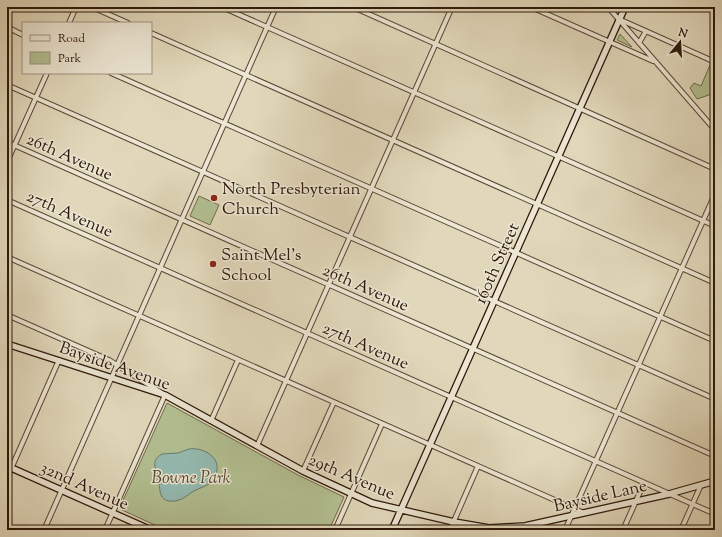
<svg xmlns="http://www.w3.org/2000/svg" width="722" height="537" font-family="'Sorts Mill Goudy',serif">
	<rect width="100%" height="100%" fill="#e1d8bb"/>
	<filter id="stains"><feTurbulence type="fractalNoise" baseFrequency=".005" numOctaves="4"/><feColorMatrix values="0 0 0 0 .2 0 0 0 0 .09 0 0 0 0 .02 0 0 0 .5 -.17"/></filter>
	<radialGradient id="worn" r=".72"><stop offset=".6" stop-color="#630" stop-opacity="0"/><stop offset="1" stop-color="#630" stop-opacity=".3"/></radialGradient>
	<path fill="#b2bf91" stroke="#706c4e" d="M620,34L632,47L617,40Z
		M710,65L715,67V93L697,99L690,88L694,83L701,86Z
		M199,196L219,205L210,225L190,216Z
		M167,403L298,475L344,497L329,530H166L122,510L120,507Z"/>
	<path fill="#94bab1" stroke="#6b796e" d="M189,449C201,447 219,455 217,470C215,484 207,485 196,490C189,493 184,500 175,501C157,503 161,489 158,478C156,468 150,461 162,454L178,453Z"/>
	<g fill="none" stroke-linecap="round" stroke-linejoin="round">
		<g stroke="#5a4836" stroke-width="6">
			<path id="street" d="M92,7L128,23
				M222,7L715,226
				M353,7L715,169
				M531,7L653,61
				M608,7L715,130
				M714,7H715
				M621,20L715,62
				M69,23L76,7
				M7,27L23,35
				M151,33L715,283
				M639,43L646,31
				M111,73L715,341
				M7,85L715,399
				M7,142L715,456
				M7,162L47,73
				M7,200L715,514
				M7,257L584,513
				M7,315L109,360L165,395L105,530
				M211,421L238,360
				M257,446L452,7
				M303,471L334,402
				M7,478L59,360
				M44,530L276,7
				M335,530L382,424
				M450,530L478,466
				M565,530L715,194
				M623,530L644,483
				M681,530L701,485"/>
		</g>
		<g stroke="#2d180a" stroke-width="8">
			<path id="secondary" d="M7,344L165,395L303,471L372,503L454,522L489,528L525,526L669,494L715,481
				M7,466L151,530
				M392,530L625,7"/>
		</g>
		<use href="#street" stroke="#ece6d3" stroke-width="4"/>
		<use href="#secondary" stroke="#ece6d3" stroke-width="5.5"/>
	</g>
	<g fill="#8f2418" stroke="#ece6d3" stroke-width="1.5">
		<circle cx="214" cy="198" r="4"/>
		<circle cx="213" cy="264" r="4"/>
	</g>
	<g text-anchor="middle" stroke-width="3" stroke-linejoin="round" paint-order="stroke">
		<g font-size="17" fill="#2d180a" stroke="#ece6d3">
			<text transform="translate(70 156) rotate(24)" y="6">26th Avenue</text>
			<text transform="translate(70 213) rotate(24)" y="6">27th Avenue</text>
			<text transform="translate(496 263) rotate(-66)" y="6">160th Street</text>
			<text transform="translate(366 287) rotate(24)" y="6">26th Avenue</text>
			<text transform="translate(366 345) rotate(24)" y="6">27th Avenue</text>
			<text transform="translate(115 365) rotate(19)" y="6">Bayside Avenue</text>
			<text transform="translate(352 476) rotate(23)" y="6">29th Avenue</text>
			<text transform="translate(85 485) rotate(24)" y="6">32nd Avenue</text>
			<text transform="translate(600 495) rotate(-13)" y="6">Bayside Lane</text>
		</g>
		<g font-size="17" fill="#2d180a" stroke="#ece6d3" text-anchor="start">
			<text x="222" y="194">North Presbyterian<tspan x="222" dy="20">Church</tspan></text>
			<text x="221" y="260">Saint Mel's<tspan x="221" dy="20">School</tspan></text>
		</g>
		<g font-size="17" font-style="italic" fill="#554a32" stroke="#ece6d3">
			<text x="191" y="483">Bowne Park</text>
		</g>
	</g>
	<rect width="722" height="537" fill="none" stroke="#e1d8bb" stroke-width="24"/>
	<rect x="8" y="8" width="706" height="521" fill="none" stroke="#2d180a" stroke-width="2"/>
	<rect x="12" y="12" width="698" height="513" fill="none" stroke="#2d180a"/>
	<rect x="22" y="22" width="130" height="52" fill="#ece6d3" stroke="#a09483"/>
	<rect x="30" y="35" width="20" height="6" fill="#ece6d3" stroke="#a09483"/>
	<text x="58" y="42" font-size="12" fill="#2d180a">Road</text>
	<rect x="30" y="52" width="20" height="12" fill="#b2bf91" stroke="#a09483"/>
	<text x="58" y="62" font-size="12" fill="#2d180a">Park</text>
	<g transform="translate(680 42) rotate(18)" stroke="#ece6d3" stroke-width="3" paint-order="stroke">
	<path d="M0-3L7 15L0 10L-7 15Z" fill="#2d180a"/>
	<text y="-6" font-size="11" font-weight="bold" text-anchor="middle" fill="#2d180a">N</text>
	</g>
	<rect width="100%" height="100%" filter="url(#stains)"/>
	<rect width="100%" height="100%" fill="url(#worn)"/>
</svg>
